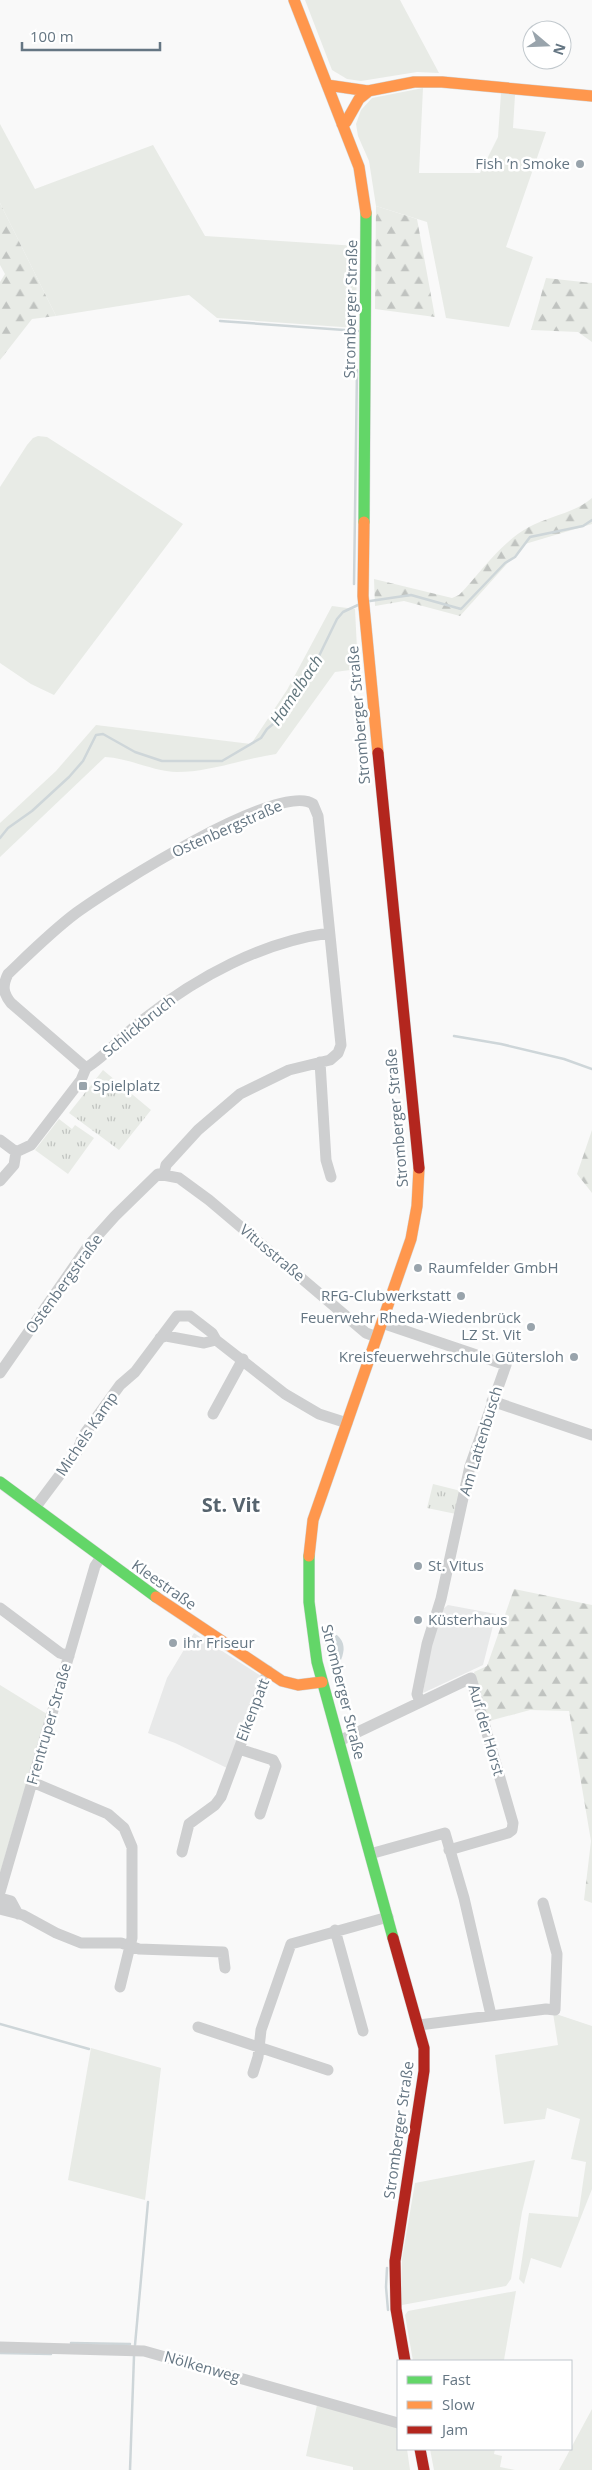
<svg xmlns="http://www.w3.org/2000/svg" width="592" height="2470" font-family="'Open Sans',sans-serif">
	<defs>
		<pattern id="forest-firs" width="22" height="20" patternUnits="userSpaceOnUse" patternTransform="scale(1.25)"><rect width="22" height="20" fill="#e8ebe6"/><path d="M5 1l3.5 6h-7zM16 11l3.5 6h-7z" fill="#c0c3c0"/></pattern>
		<pattern id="park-tufts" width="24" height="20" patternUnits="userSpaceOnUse" patternTransform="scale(1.25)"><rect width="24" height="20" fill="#e8ebe6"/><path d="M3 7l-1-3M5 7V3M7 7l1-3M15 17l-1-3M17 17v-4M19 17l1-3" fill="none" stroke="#c0c3c0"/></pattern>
	</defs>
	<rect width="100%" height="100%" fill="#f9f9f9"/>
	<path fill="#e8e9e9" d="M448,1605L496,1614L483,1665L423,1693L431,1645L443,1609Z
		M194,1633L261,1676L227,1768L175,1743L148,1733L167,1678Z"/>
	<path fill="#e8ebe6" d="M305,0H400L439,73L417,72L361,81L347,79L332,70Z
		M423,88L419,173H480L498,137L501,93L515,95L513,128L546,132L506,247L533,257L509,327L446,318L427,222L376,206L369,161L358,136L356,124L361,110L372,98Z
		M0,124L35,189L153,145L205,236L357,246L356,328L217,318L189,295L56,316L0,203Z
		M38,436L47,437L183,524L54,695L31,684L0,663V487L27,445L33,438Z
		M332,606L355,609L358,669L335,672L276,754C243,759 210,772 177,772C155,772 129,758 105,757L0,857V823L56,771L96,725L251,744L287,690Z
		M0,1685L47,1714L0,1873Z
		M553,2013L592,2026V2189L561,2268L531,2258L524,2284L519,2279L529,2213L578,2217L586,2162L571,2159L580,2119L547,2108L545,2119L504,2124L495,2055L558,2045Z
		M91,2048L161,2068L145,2200L68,2180Z
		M535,2160L522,2212L511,2279L506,2286L402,2305V2259L415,2183Z
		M516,2291L504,2360L413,2361L405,2315L408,2311Z
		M317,2405L398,2428V2449H407L410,2470H353V2467L306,2456Z
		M592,2409V2470H559Z
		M430,2449H495L494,2454L502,2456L500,2467L515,2470H434Z"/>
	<path fill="url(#forest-firs)" d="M0,203L56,316L32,319L0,360V282L5,274L0,265Z
		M376,206L417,219L435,317L375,309Z
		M546,278L592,283V342L578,332L531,330Z
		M592,498V524L525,544L460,616L404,601L375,606L374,579L452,598L459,595C481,572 501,542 529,527C549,516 575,513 592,498Z
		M592,1130V1193L577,1174Z
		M514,1589L592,1605V1903L584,1900L591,1841L569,1711L530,1710L489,1721L474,1672L487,1666Z"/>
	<path fill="url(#park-tufts)" d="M103,1070L151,1110L119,1150L69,1113Z
		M59,1119L72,1129L75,1125L94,1138L68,1174L35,1150Z
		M433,1484L461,1491L456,1514L427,1508Z"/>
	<path fill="#ced6d9" d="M331,1635H337C345,1642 345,1650 341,1660L334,1662L329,1660L325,1649L327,1638Z"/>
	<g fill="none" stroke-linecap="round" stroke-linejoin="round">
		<path stroke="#ced6d9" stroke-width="2.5" d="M220,321L358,331
			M354,584L357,370
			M370,601L411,595L461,609L505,563L515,557L530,537L583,526L592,520
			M0,838L8,828L32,811L69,777L83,761L96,735L103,734L135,752L162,761H222L261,738L267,729L278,720L297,682L319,656L337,619L343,612L358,605
			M454,1036L501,1044L564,1059L592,1069
			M0,2024L89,2049
			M387,2268L386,2287L388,2310
			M71,2343L130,2344
			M135,2345L148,2202
			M0,2353L51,2354
			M130,2470L134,2356"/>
		<g stroke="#d5d6d7" stroke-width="12">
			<path id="fast" d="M364,522L366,213
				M0,1482L156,1597
				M309,1556V1602L317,1662L393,1938"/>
		</g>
		<g stroke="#d5d6d7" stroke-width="12">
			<path id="slow" d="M294,0L359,167L366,213
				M327,85L368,91L414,82H442L592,96
				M342,124L346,122L359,99L369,91
				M364,522L363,596L378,753
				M309,1556L313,1520L411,1239L417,1206L419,1168
				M156,1597L282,1681L298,1685L322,1682"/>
		</g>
		<g stroke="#d5d6d7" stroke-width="12">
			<path id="jam" d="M378,753L419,1168
				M393,1938L424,2048V2071L395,2261L396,2309L405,2361
				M420,2449L424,2470"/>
		</g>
		<path stroke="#cecfd0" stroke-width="11" d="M320,1062L326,1160L331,1177
			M86,1068L11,1003C3,993 2,986 8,974C30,953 52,931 76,913C109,889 280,780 313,804L318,816L341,1045L338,1053L330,1060L289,1070L240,1094L198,1130L166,1165L164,1174
			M0,1140L16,1152
			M16,1152L31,1145L81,1080L86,1068C107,1055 124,1034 144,1019C197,977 262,942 329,933
			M0,1181L14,1165L16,1152
			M382,1323L506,1365L470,1466L441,1599L427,1644L417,1694L420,1702
			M160,1338L166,1336L204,1343L216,1340
			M0,1373L89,1245L115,1216L158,1174L179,1178L209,1200L366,1333L377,1337
			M492,1401L592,1435
			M213,1414L243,1359
			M35,1508L77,1452L83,1436L120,1385L135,1372L177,1316H190L212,1333L216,1340L285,1394L319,1414L347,1423
			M0,1608L60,1653L69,1656
			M339,1741L471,1678L513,1823L512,1830L508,1833L449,1850
			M239,1749L273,1760L276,1766L260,1814
			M32,1782L108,1814L124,1828L132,1847V1938L120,1987
			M182,1852L189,1824L215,1805L221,1797L268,1671
			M370,1854L445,1833L464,1898L491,2015
			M0,1892L95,1566L101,1557
			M0,1898L11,1901L18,1914
			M0,1909L23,1915L56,1933L81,1943H121L139,1949L223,1952L225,1968
			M335,1930L363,2031
			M419,2025L546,2009L555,2010L557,1954L543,1903
			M198,2027L328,2070
			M253,2073L258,2057L261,2030L291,1944L388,1917
			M0,2347L144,2351L398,2423"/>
		<use href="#fast" stroke="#63d668" stroke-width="11"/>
		<use href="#slow" stroke="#ff974d" stroke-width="11"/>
		<use href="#jam" stroke="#b3261e" stroke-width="11"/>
	</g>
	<g fill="#99a4ac" stroke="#fff" stroke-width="2">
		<circle cx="580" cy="164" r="5"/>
		<rect x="78" y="1081" width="10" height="10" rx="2.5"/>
		<circle cx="418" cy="1268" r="5"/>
		<circle cx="461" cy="1296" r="5"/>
		<circle cx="531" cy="1327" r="5"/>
		<circle cx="574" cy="1357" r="5"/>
		<circle cx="418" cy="1566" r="5"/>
		<circle cx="418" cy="1620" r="5"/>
		<circle cx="173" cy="1643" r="5"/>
	</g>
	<g text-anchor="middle" stroke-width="5" stroke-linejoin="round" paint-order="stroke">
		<g font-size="15" fill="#657683" stroke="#fff" text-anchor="start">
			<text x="570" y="169" text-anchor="end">Fish ’n Smoke</text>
			<text x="93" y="1091">Spielplatz</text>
			<text x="428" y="1273">Raumfelder GmbH</text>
			<text x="451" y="1301" text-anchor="end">RFG-Clubwerkstatt</text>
			<text x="521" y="1323" text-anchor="end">Feuerwehr Rheda-Wiedenbrück<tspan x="521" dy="17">LZ St. Vit</tspan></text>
			<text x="564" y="1362" text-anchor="end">Kreisfeuerwehrschule Gütersloh</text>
			<text x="428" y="1571">St. Vitus</text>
			<text x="428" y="1625">Küsterhaus</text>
			<text x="183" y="1648">ihr Friseur</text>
		</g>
		<g font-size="15" fill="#657683" stroke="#fff">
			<text transform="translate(351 309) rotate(-89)" y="5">Stromberger Straße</text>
			<text transform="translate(359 715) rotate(-95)" y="5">Stromberger Straße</text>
			<text transform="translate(227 829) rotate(-24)" y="5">Ostenbergstraße</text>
			<text transform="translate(139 1026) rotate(-39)" y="5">Schlickbruch</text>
			<text transform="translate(397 1118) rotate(-95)" y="5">Stromberger Straße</text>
			<text transform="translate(272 1253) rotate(40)" y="5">Vitusstraße</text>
			<text transform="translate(64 1284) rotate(-54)" y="5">Ostenbergstraße</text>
			<text transform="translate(87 1434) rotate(-56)" y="5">Michels Kamp</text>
			<text transform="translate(481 1441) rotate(-73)" y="5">Am Lattenbusch</text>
			<text transform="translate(164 1585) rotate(35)" y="5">Kleestraße</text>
			<text transform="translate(343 1692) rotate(76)" y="5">Stromberger Straße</text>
			<text transform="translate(253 1710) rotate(-69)" y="5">Eikenpatt</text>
			<text transform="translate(49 1724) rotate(-74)" y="5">Frentruper Straße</text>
			<text transform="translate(486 1730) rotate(74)" y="5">Auf der Horst</text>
			<text transform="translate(399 2130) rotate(-82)" y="5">Stromberger Straße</text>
			<text transform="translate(202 2367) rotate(16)" y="5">Nölkenweg</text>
		</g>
		<g font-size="16" font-style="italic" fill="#60757c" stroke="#fff">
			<text transform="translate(296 690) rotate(-56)" y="6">Hamelbach</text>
		</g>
		<g font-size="20" font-weight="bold" fill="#57646e" stroke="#fff">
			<text x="231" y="1512">St. Vit</text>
		</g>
	</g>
	<rect x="397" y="2360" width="175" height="90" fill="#ffffff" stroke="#c1c8cd"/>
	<rect x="407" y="2376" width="25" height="8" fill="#63d668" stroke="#c1c8cd"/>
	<text x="442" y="2385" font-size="15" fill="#657683">Fast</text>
	<rect x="407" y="2401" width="25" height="8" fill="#ff974d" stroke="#c1c8cd"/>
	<text x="442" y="2410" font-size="15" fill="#657683">Slow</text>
	<rect x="407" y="2426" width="25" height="8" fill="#b3261e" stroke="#c1c8cd"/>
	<text x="442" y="2435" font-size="15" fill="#657683">Jam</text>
	<g transform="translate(547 45) rotate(109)"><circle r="24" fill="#ffffff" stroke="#c1c8cd"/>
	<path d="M0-4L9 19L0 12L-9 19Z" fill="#99a4ac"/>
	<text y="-8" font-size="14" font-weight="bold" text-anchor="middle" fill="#657683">N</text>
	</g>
	<path d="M22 42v8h138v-8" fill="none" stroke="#657683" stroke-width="2.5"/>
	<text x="30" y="42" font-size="15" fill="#657683" stroke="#ffffff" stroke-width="4" paint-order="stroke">100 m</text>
</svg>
